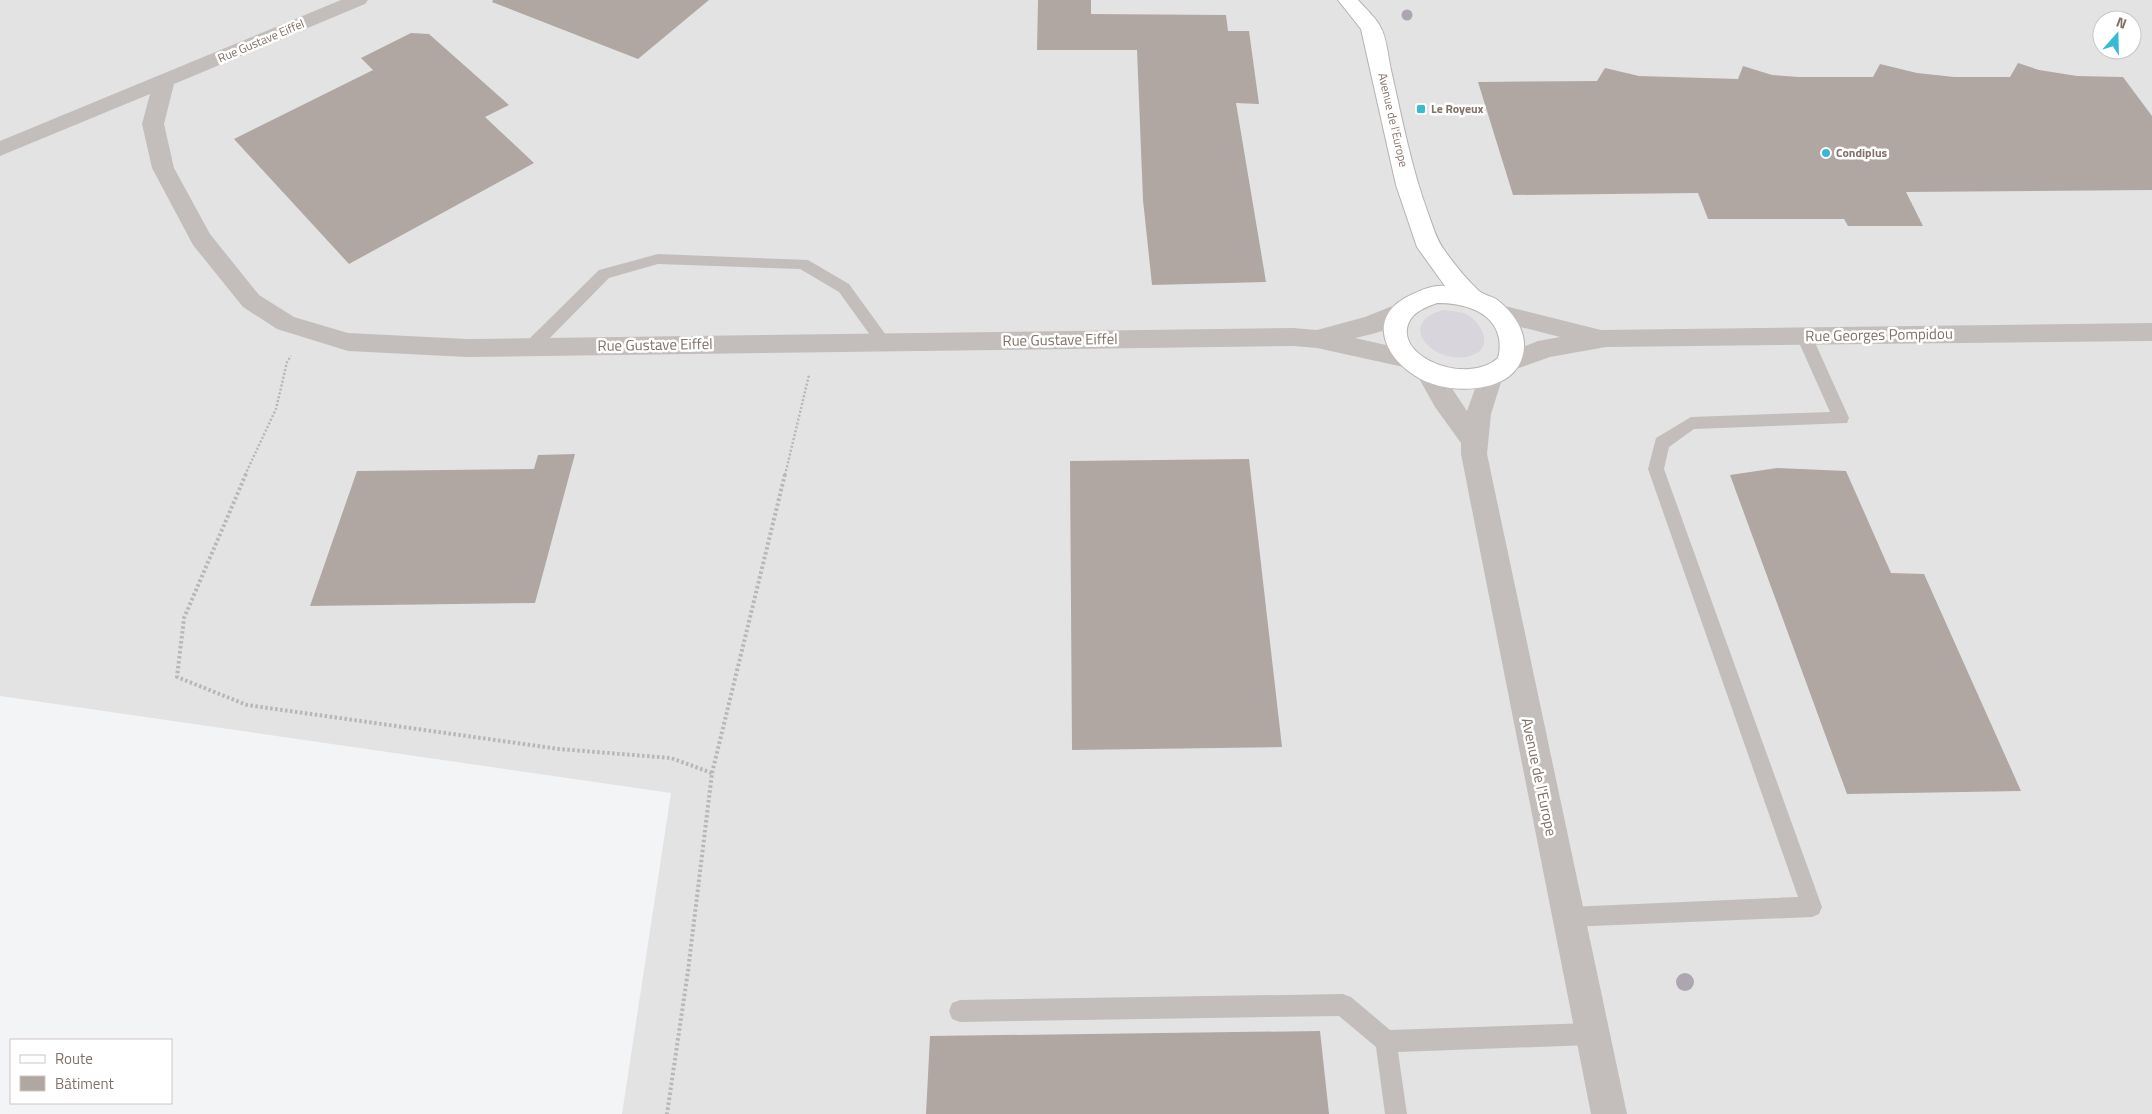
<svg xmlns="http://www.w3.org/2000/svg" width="2152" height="1114" font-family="'Titillium Web',sans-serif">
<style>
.built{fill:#e4e3e4;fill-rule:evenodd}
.green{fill:#d9d5dd}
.building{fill:#b0a7a3}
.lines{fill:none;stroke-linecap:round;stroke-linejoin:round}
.secondary-casing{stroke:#b8b1ae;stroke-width:2}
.path-far1{stroke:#bab6b4;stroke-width:2.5;stroke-dasharray:2 2;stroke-linecap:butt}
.path{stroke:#bab6b4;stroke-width:4;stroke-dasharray:2.5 2.5;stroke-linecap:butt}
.lane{fill:#c3bebb;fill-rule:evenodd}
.street{fill:#c3bebb;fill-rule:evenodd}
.secondary{fill:#fff;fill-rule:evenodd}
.tree{fill:#ada6b1}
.poi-dot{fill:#37bbd3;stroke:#fff;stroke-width:2}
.labels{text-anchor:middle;stroke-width:5;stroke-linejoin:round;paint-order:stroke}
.far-street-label{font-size:12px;fill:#827168;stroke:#fff}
.far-poi-label{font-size:12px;font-weight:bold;fill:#827168;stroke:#fff;text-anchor:start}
.street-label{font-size:15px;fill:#827168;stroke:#fff}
</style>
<rect width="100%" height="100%" fill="#f3f4f6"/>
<!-- built -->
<path class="built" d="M0 0H2152V1114H622L671 793 0 696ZM2102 20H2132V50H2102Z"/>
<!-- green -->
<path class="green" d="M1443 310C1452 311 1461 311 1469 316 1485 326 1493 350 1470 356 1434 366 1394 323 1443 310Z"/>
<!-- building -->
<path class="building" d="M493 0H709L638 59 492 2Z
M1038 0H1091V14L1226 15 1228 31H1249L1259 104 1236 103 1266 282 1152 285 1143 200 1137 50H1037Z
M411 33 429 34 509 105 485 117 534 163 349 264 234 139 373 70 361 58Z
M2018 63 2039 70 2077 76 2123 77 2152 116V190L1906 192 1923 226H1848L1844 219H1708L1698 193 1513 195 1478 82 1597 81 1605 68 1639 76 1738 79 1743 66 1772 75 1799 77H1873L1880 64 1917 73 1954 77H2010Z
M575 454 535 603 310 606 357 471 534 469 538 455Z
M1249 459 1282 747 1072 750 1070 461Z
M1777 468 1846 471 1891 573 1924 574 2021 791 1847 794 1730 475Z
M1320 1031 1329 1114H926L930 1036Z"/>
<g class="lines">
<defs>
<path id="secondary" d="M1338 0H1358C1365 8 1375 17 1380 26 1387 38 1388 57 1391 70 1402 118 1411 167 1428 213 1433 226 1436 240 1445 251 1455 265 1466 279 1479 291 1484 295 1491 296 1496 299 1510 309 1525 328 1524 346 1523 391 1462 395 1430 383 1389 368 1359 317 1413 294 1424 289 1433 285 1445 286L1417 247 1396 185 1361 29ZM1437 303C1462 303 1493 310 1499 338 1500 345 1500 351 1498 358 1467 386 1393 357 1409 322 1414 311 1427 307 1437 303Z"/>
</defs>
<!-- secondary casing -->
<use href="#secondary" class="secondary-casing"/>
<!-- path-far1 -->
<path class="path-far1" d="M245 475 276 409 287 362 291 356
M785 475 809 375"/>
<!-- path -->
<path class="path" d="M246 474 184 618 177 677 247 705 559 749 671 758 712 773 688 971 667 1114
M712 773 785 474"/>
<!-- lane -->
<path class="lane" d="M658 254 808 260 849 284 891 342 888 346H878L839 292 800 269 658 264 609 278 537 351H525L523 347 525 343 599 270Z
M1804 330 1809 332 1812 336 1849 418 1847 423 1694 429 1669 447 1664 469 1822 907 1819 914 1812 917 1568 927 1561 924 1558 917 1561 910 1568 907 1798 897 1648 469 1656 438 1691 417 1830 412 1796 336 1799 332Z
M1343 994 1351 997 1390 1030 1591 1023 1599 1026 1602 1034 1599 1042 1591 1045 1398 1052 1407 1114H1385L1376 1047 1339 1016 960 1022 952 1019 949 1011 952 1003 960 1000Z"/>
<!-- street -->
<path class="street" d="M341 0H368L365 4 174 84 164 124 174 168 210 234 259 295 294 317 348 333 467 339 1293 328 1317 330 1365 317 1400 303 1408 306 1412 312C1403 328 1372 334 1355 338L1417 352 1420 359 1417 366 1408 368 1317 348 1293 346 467 357 348 351 277 329 243 307 193 245 152 168 142 124 150 94 0 156V141Z
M1497 304 1601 330 2152 323V341L1606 347 1550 357 1508 372 1500 370 1503 376 1491 414 1487 454 1627 1114H1591L1461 454V443L1435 407 1416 373 1419 366 1428 363 1437 366 1467 411 1482 369 1491 366 1499 369 1496 363 1499 356 1538 341 1560 337 1489 319 1485 313 1489 307Z"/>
<!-- secondary -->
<use href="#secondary" class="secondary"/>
</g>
<!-- trees -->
<g class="tree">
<circle cx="1407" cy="15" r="5.5"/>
<circle cx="1685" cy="982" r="9"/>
</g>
<!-- markers -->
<g class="poi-dot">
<rect x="1416" y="104" width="10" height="10" rx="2.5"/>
<circle cx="1826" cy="153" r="5"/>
</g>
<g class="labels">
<!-- far-street labels -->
<g class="far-street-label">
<text transform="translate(261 41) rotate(-23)" y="4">Rue Gustave Eiffel</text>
<text transform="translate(1393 120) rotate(77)" y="4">Avenue de l'Europe</text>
</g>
<!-- far-poi labels -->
<g class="far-poi-label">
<text x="1431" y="113">Le Royeux</text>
<text x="1836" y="157">Condiplus</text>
</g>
<!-- street labels -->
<g class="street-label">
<text transform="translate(1879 335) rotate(-1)" y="5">Rue Georges Pompidou</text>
<text transform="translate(1060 340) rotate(-1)" y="5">Rue Gustave Eiffel</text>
<text transform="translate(655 345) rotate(-1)" y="5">Rue Gustave Eiffel</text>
<text transform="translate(1539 777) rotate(78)" y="5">Avenue de l'Europe</text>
</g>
</g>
<!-- legend -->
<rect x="10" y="1039" width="162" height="65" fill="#ffffff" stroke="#cdc6c3"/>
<rect x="20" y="1055" width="25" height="8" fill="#ffffff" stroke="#cdc6c3"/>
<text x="55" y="1064" font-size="15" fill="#827168">Route</text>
<rect x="20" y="1076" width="25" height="15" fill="#b0a7a3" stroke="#cdc6c3"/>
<text x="55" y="1089" font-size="15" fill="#827168">Bâtiment</text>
<!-- north arrow -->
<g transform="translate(2117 35) rotate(20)"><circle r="24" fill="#ffffff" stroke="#cdc6c3"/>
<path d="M0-4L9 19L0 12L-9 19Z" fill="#37bbd3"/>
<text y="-8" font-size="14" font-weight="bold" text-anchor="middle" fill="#827168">N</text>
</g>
</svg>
